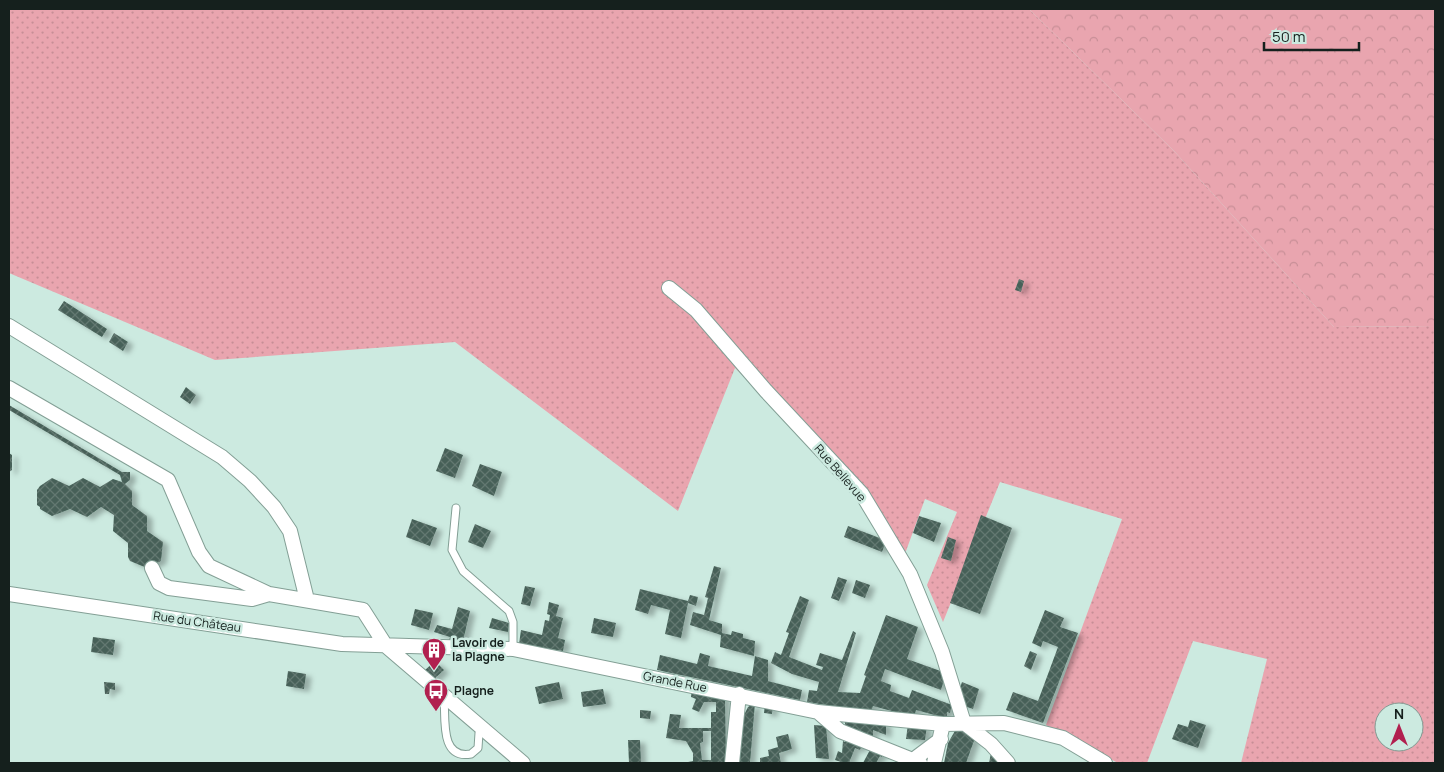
<svg xmlns="http://www.w3.org/2000/svg" width="1444" height="772" font-family="Manrope,sans-serif">
<style>
.grass{fill:url(#grass-dots);fill-rule:evenodd}
.forest{fill:url(#forest-crowns)}
.building{fill:url(#building-cross-hatch);fill-rule:evenodd;filter:url(#shadow)}
.lines{fill:none;stroke-linecap:round;stroke-linejoin:round}
.service-casing{stroke:#839f95;stroke-width:9}
.minor-casing{stroke:#839f95;stroke-width:16}
.service{stroke:#fff;stroke-width:7}
.minor{stroke:#fff;stroke-width:14}
.labels{text-anchor:middle;stroke-width:5;stroke-linejoin:round;paint-order:stroke}
.street-label{font-size:12px;fill:#15201d;stroke:#cceae0}
.poi-label{font-size:12px;font-weight:bold;fill:#15201d;stroke:#cceae0;text-anchor:start}
</style>
<defs>
<pattern id="grass-dots" width="8" height="8" patternUnits="userSpaceOnUse" patternTransform="scale(1.25)"><rect width="8" height="8" fill="#e9a5af"/><path d="M2 2h.1M6 6h.1" fill="none" stroke="#c78e96" stroke-width="1.8" stroke-linecap="round"/></pattern>
<pattern id="forest-crowns" width="20" height="18" patternUnits="userSpaceOnUse" patternTransform="scale(1.25)"><rect width="20" height="18" fill="#e9a5af"/><path d="M2 6a3 3 0 1 1 6 0M12 15a3 3 0 1 1 6 0" fill="none" stroke="#c78e96"/></pattern>
<pattern id="building-cross-hatch" width="8" height="8" patternUnits="userSpaceOnUse" patternTransform="scale(1.25)"><rect width="8" height="8" fill="#466158"/><path d="M0 0l8 8M0 8l8-8" fill="none" stroke="#637871"/></pattern>
<filter id="shadow"><feDropShadow dx="5.5" dy="3" stdDeviation="2.5" flood-color="#0004"/></filter>
</defs>
<rect width="100%" height="100%" fill="#cceae0"/>
<!-- grass -->
<path class="grass" d="M9 9H1029L1174 151 1334 327 1435 326V763H1241L1267 659 1193 641 1147 763H1118L1046 725 1122 519 1000 482 943 622 927 585 957 512 925 499 906 551 895 555 863 504 779 411 735 368 678 511 455 342 215 360 9 273ZM1384 712H1414V742H1384Z"/>
<!-- forest -->
<path class="forest" d="M1029 9H1435V326L1334 327 1174 151Z"/>
<!-- building -->
<path class="building" d="M1019 279 1024 281 1021 292 1015 290Z
M64 301 107 329 102 337 58 310Z
M114 333 128 342 123 351 109 342Z
M186 387 196 395 190 404 180 397Z
M9 405 122 472H130V480L125 484 132 491V505L147 516V531L163 542 161 561 147 568 130 561 128 557V543L113 531 114 515 101 507 87 517 70 509 52 516 40 509V507L37 505V490L40 486 52 478 69 486 83 478 100 487 113 479 122 482 120 475 9 410Z
M445 448 463 455 455 478 436 471Z
M9 453 12 455V470L9 472Z
M480 464 502 472 494 496 472 486Z
M981 515 1012 528 980 614 950 603Z
M919 516 941 523 934 542 913 533Z
M412 519 437 528 430 546 406 537Z
M475 524 491 531 483 548 468 542Z
M848 526 885 540 886 541 882 552 844 537Z
M948 537 956 540 951 561 941 558Z
M714 566 721 568 709 620 722 624V633L731 635 732 631 743 634V638L755 641 754 656 720 647 721 635 690 625 693 612 704 615 708 598 705 597Z
M838 577 847 580 839 601 831 598Z
M856 580 870 585 865 598 852 593Z
M525 586 535 588 530 606 521 604Z
M640 589 688 601 690 595 698 597 696 606 688 603 681 638 665 634 670 610 651 605 648 614 635 610Z
M800 596 809 600 789 657 822 670 823 667 816 665 820 653 842 660 853 631 856 633 838 692 860 693 866 676 864 675 886 615 918 627 907 659 946 673 941 690 885 669 881 681 891 685 890 691 909 698 912 690 952 705 950 713 947 712V716L942 717 916 710 914 717 873 706 871 712 807 702 809 690 817 691 819 682 792 674 771 663 775 652 781 655 789 633 786 632Z
M549 602 559 605 556 616 563 618 558 638 565 640 563 651 519 644 521 630 542 635 545 620 549 621 550 615 547 614Z
M458 607 470 611 463 641H449L450 637 434 632 437 625 452 629Z
M415 609 433 613 429 630 411 625Z
M1045 610 1064 618 1060 627 1078 633 1043 723 1006 710 1013 692 1038 701 1058 647 1043 641 1041 647 1032 643Z
M492 618 509 623 508 632 489 628Z
M594 618 616 623 613 637 591 633Z
M93 637 115 640 113 655 91 652Z
M1030 651 1037 654 1031 670 1024 666Z
M700 653 710 656 708 666 752 676 755 656 768 660V681L802 690 800 700 657 670 660 655 697 664Z
M435 661 444 670 433 680 424 671Z
M288 671 306 674 304 689 286 686Z
M104 682 115 683V690L110 689 109 694H105Z
M559 682 563 699 539 704 535 687Z
M962 682 979 689 973 709 961 705 963 696 958 694Z
M603 689 606 704 583 707 581 692Z
M692 689 725 696 726 763H683L693 761V753L686 741 666 738 670 714 681 715 679 728H711V712H716V702H704L699 712 692 709 696 699 691 697ZM703 731H711V760H702L700 743 703 742Z
M755 703 750 763H739L744 715 748 707Z
M765 704 773 706 772 714 764 713Z
M640 710 651 711 650 719 640 718Z
M845 718 886 723V735L873 730V738L845 728Z
M1190 720 1206 725 1198 748 1172 739 1178 724 1188 727Z
M908 724 927 726 925 740 906 739Z
M814 725 826 726 829 759 816 758Z
M962 728 975 738 966 763H944L948 743 956 729Z
M788 734 792 749 779 753 781 763H760V758L769 756 768 750 778 747 776 737Z
M847 737 863 743 860 750 855 748 849 763H844L835 760 838 751 842 753 843 741 845 742Z
M628 740H640L641 763H629Z
M872 746 884 751 882 757 880 756 876 763H863Z
M991 753 1002 763H989Z"/>
<g class="lines">
<defs>
<path id="service" d="M456 508 452 550 463 571 509 611 513 622V649
M444 697C446 717 439 760 471 754L478 748 479 733 482 727"/>
<path id="minor" d="M669 288 696 310 766 391 862 494 910 574 942 652 964 723
M9 326 222 457 250 481 274 507 290 531 307 600
M9 388 168 480 199 552 209 566 269 594 363 610 386 646 523 763
M152 568 159 583 169 588 252 599 269 594
M9 594 342 644 513 649 818 712 943 724 1004 723 1063 738 1105 763
M818 712 840 731 920 763
M964 723 991 744 1008 763
M913 760 941 739
M732 763 739 694
M934 763 943 724"/>
</defs>
<!-- service casing -->
<use href="#service" class="service-casing"/>
<!-- minor casing -->
<use href="#minor" class="minor-casing"/>
<!-- service -->
<use href="#service" class="service"/>
<!-- minor -->
<use href="#minor" class="minor"/>
</g>
<!-- icons -->
<defs>
<symbol id="building-pin" viewBox="-11 -11 22 30"><path d="M0 17L-7.5 6A9.5 9.5 0 1 1 7.5 6Z" fill="#b1204f" stroke="#cceae0"/><path d="M-4-6H4V6H1V3H-1V6H-4ZM-2.5-4.3h1.7v1.8h-1.7ZM.8-4.3h1.7v1.8H.8ZM-2.5-1h1.7V.8h-1.7ZM.8-1h1.7V.8H.8Z" fill="#fff"/></symbol>
<symbol id="bus-pin" viewBox="-11 -11 22 30"><path d="M0 17L-7.5 6A9.5 9.5 0 1 1 7.5 6Z" fill="#b1204f" stroke="#cceae0"/><path d="M-5-6H5V4H4V6H2V4H-2V6H-4V4H-5ZM-3.5-4V0h7V-4ZM-3.5 1.2v1.5H-2V1.2ZM2 1.2v1.5H3.5V1.2Z" fill="#fff"/></symbol>
</defs>
<g fill-rule="evenodd">
<use href="#building-pin" x="420" y="636" width="28" height="38"/>
<use href="#bus-pin" x="422" y="677" width="28" height="38"/>
</g>
<g class="labels">
<!-- street labels -->
<g class="street-label">
<text transform="translate(840 473) rotate(49)" y="4">Rue Bellevue</text>
<text transform="translate(197 622) rotate(8)" y="4">Rue du Château</text>
<text transform="translate(675 682) rotate(11)" y="4">Grande Rue</text>
</g>
<!-- poi labels -->
<g class="poi-label">
<text x="452" y="647">Lavoir de<tspan x="452" dy="14">la Plagne</tspan></text>
<text x="454" y="695">Plagne</text>
</g>
</g>
<!-- border -->
<rect width="1444" height="772" fill="none" stroke="#15201d" stroke-width="20"/>
<!-- north arrow -->
<g transform="translate(1399 727)"><circle r="24" fill="#cceae0" stroke="#839992"/>
<path d="M0-4L9 19L0 12L-9 19Z" fill="#b1204f"/>
<text y="-8" font-size="14" font-weight="bold" text-anchor="middle" fill="#15201d">N</text>
</g>
<!-- scale -->
<path d="M1264 42v8h95v-8" fill="none" stroke="#15201d" stroke-width="2.5"/>
<text x="1272" y="42" font-size="15" fill="#15201d" stroke="#cceae0" stroke-width="4" paint-order="stroke">50 m</text>
</svg>
